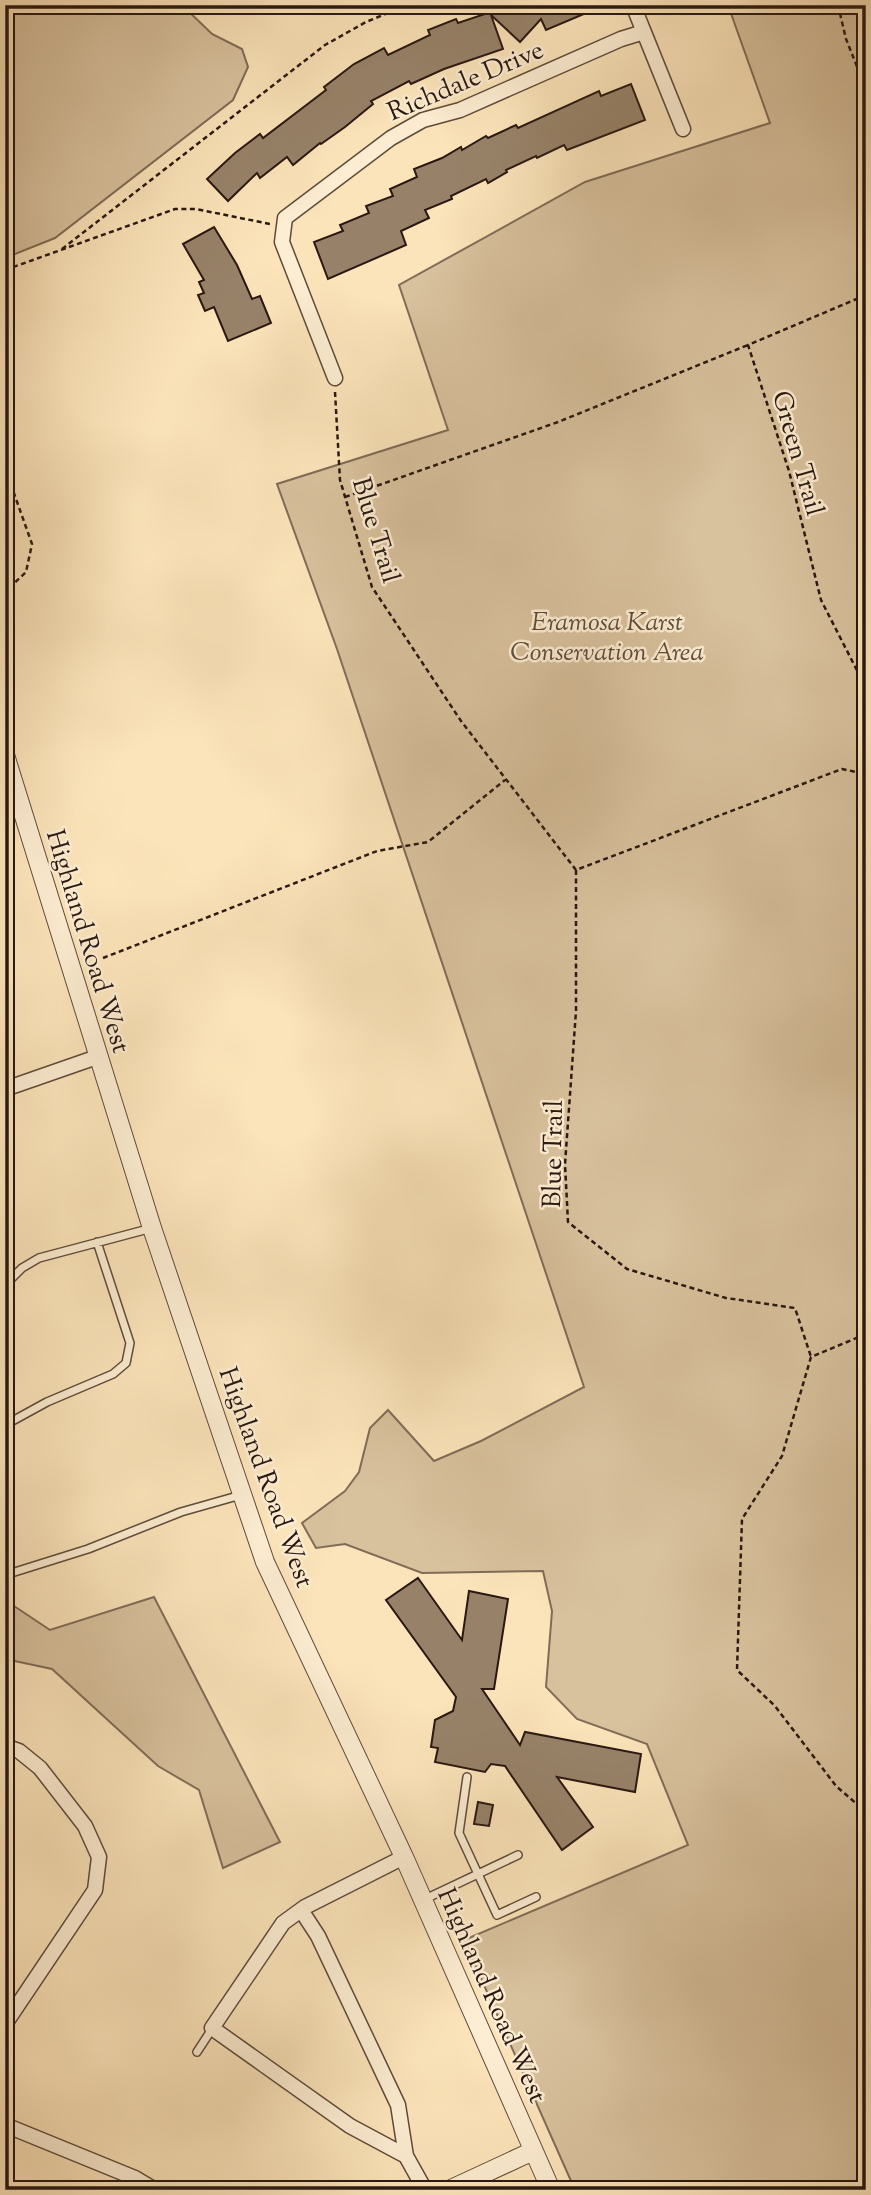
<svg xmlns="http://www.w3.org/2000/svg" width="871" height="2195" font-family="'Sorts Mill Goudy',serif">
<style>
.green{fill:#d8c19d;stroke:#806c57;stroke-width:2}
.building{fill:#978269;stroke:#291811;stroke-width:2}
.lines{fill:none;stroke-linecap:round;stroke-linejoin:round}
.service-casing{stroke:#5e4b3b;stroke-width:10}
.minor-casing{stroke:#5e4b3b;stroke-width:17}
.tertiary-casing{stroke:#5e4b3b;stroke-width:20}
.path{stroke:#291811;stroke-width:2.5;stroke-dasharray:5 3.5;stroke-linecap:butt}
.service{stroke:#fdedd2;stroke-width:7}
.minor{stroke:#fdedd2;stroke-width:14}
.tertiary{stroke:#fdedd2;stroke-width:18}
.labels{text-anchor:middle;stroke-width:5;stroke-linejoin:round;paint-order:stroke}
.street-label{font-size:26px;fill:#291811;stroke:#fdedd2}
.park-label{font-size:26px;font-style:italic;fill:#5e4b3b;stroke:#fdedd2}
</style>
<rect width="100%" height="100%" fill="#fce4ba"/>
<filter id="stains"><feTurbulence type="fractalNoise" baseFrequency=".00286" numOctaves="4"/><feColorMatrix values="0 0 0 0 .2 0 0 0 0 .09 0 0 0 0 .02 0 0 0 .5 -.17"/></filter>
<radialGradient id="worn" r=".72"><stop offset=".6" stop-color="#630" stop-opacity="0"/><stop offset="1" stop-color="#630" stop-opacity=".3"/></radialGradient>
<!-- green -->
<path class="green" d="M5 5H182L212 34 242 49 248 67 233 100 55 238 5 258Z
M728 5H866V2190H575L464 1940 688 1845 647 1744 577 1719 546 1687 552 1611 543 1571 422 1573 345 1544 316 1548 302 1523 345 1491 359 1472 370 1428 388 1410 434 1461 481 1441 584 1387 337 649 277 484 448 430 399 285 585 182 770 123Z
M154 1597 280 1842 223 1868 199 1790 158 1766 52 1669 5 1659V1600L50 1630Z"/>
<!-- building -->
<path class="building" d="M505 5H605L546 30 541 19 520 42 491 15 503 49 444 69 411 84 409 81 371 101 373 104 345 127 321 144 320 143 293 165 287 157 260 178 257 173 228 201 207 179 235 153 260 134 263 138 326 90 324 87 354 64 384 48 388 55 430 35 428 30 456 19 458 23 503 8Z
M631 84 645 120 567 150 564 145 537 158 536 156 506 170 507 172 488 183 486 179 451 196 452 199 425 210 429 218 401 231 406 245 328 279 314 242 343 231 340 225 369 213 366 206 393 196 390 189 417 177 414 169 442 158 461 147 462 150 486 136 488 138 516 125 518 128 599 91 601 96Z
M214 227 237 265 252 299 260 296 271 323 228 341 214 307 205 311 198 295 204 293 199 282 204 280 183 244Z
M418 1578 462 1640 469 1591 508 1599 494 1689H482L520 1745 525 1732 641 1754 635 1792 557 1777 593 1827 562 1850 505 1766 491 1764 485 1772 435 1762 438 1748 431 1747 435 1720 453 1711 456 1697 386 1600Z
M478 1802 493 1805 489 1826 474 1824Z"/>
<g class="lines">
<defs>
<path id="service" d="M5 1285 22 1268 39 1258 152 1228
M5 1425 47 1402 113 1374 126 1363 130 1343 97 1242
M5 1575 88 1549 181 1512 241 1495
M467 1777 459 1833 497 1915 536 1897
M423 1900 518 1855
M197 2052 212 2029"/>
<path id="minor" d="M633 5 683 129
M335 378 282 242 285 218 391 138 423 120 460 110 621 39 644 32
M5 1089 97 1057
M5 1746 19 1751 40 1768 85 1826 99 1857 95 1890 5 2024
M404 1857 305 1907 283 1923 212 2028 350 2126 406 2156
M301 1910 318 1936 398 2105 406 2156 425 2190
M5 2125 135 2178 155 2190"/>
<path id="tertiary" d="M5 755 152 1228 265 1562 404 1857 551 2190
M449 2190 533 2151"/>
</defs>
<!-- service casing -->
<use href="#service" class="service-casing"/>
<!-- minor casing -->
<use href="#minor" class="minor-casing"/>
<!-- tertiary casing -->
<use href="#tertiary" class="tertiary-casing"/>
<!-- path -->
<path class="path" d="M838 5 846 39 866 89
M62 249 325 45 366 22 407 5
M5 270 175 209H196L270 224
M866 295 748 345 789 471 821 600 866 688
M335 392 340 480 372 587 461 721 576 870 842 769 866 774
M5 468 32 544 26 572 5 592
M345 497 558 422 748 345
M576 870V1011L565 1164 568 1222 627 1269 726 1298 795 1308 811 1357
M103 958 377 851 428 842 505 780
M866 1334 811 1357 782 1456 742 1519 737 1670 775 1706 836 1786 866 1812"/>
<!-- service -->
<use href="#service" class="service"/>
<!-- minor -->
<use href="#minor" class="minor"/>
<!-- tertiary -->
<use href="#tertiary" class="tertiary"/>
</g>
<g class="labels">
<!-- street labels -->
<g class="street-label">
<text transform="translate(465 80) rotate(-23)" y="9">Richdale Drive</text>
<text transform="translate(799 453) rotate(74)" y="9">Green Trail</text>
<text transform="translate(377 530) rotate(73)" y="9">Blue Trail</text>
<text transform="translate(89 941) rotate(73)" y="9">Highland Road West</text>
<text transform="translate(552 1154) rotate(-89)" y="9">Blue Trail</text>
<text transform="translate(267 1477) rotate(70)" y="9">Highland Road West</text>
<text transform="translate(493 1995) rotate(66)" y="9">Highland Road West</text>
</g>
<!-- park labels -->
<g class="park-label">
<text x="607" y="630">Eramosa Karst<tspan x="607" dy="30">Conservation Area</tspan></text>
</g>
</g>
<!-- margin -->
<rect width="871" height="2195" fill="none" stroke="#fce4ba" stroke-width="28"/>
<rect x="7" y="7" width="857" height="2181" fill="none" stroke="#291811" stroke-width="3.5"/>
<rect x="14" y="14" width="843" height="2167" fill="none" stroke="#291811" stroke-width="2"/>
<rect width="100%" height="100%" filter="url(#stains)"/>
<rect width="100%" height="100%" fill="url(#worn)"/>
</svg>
